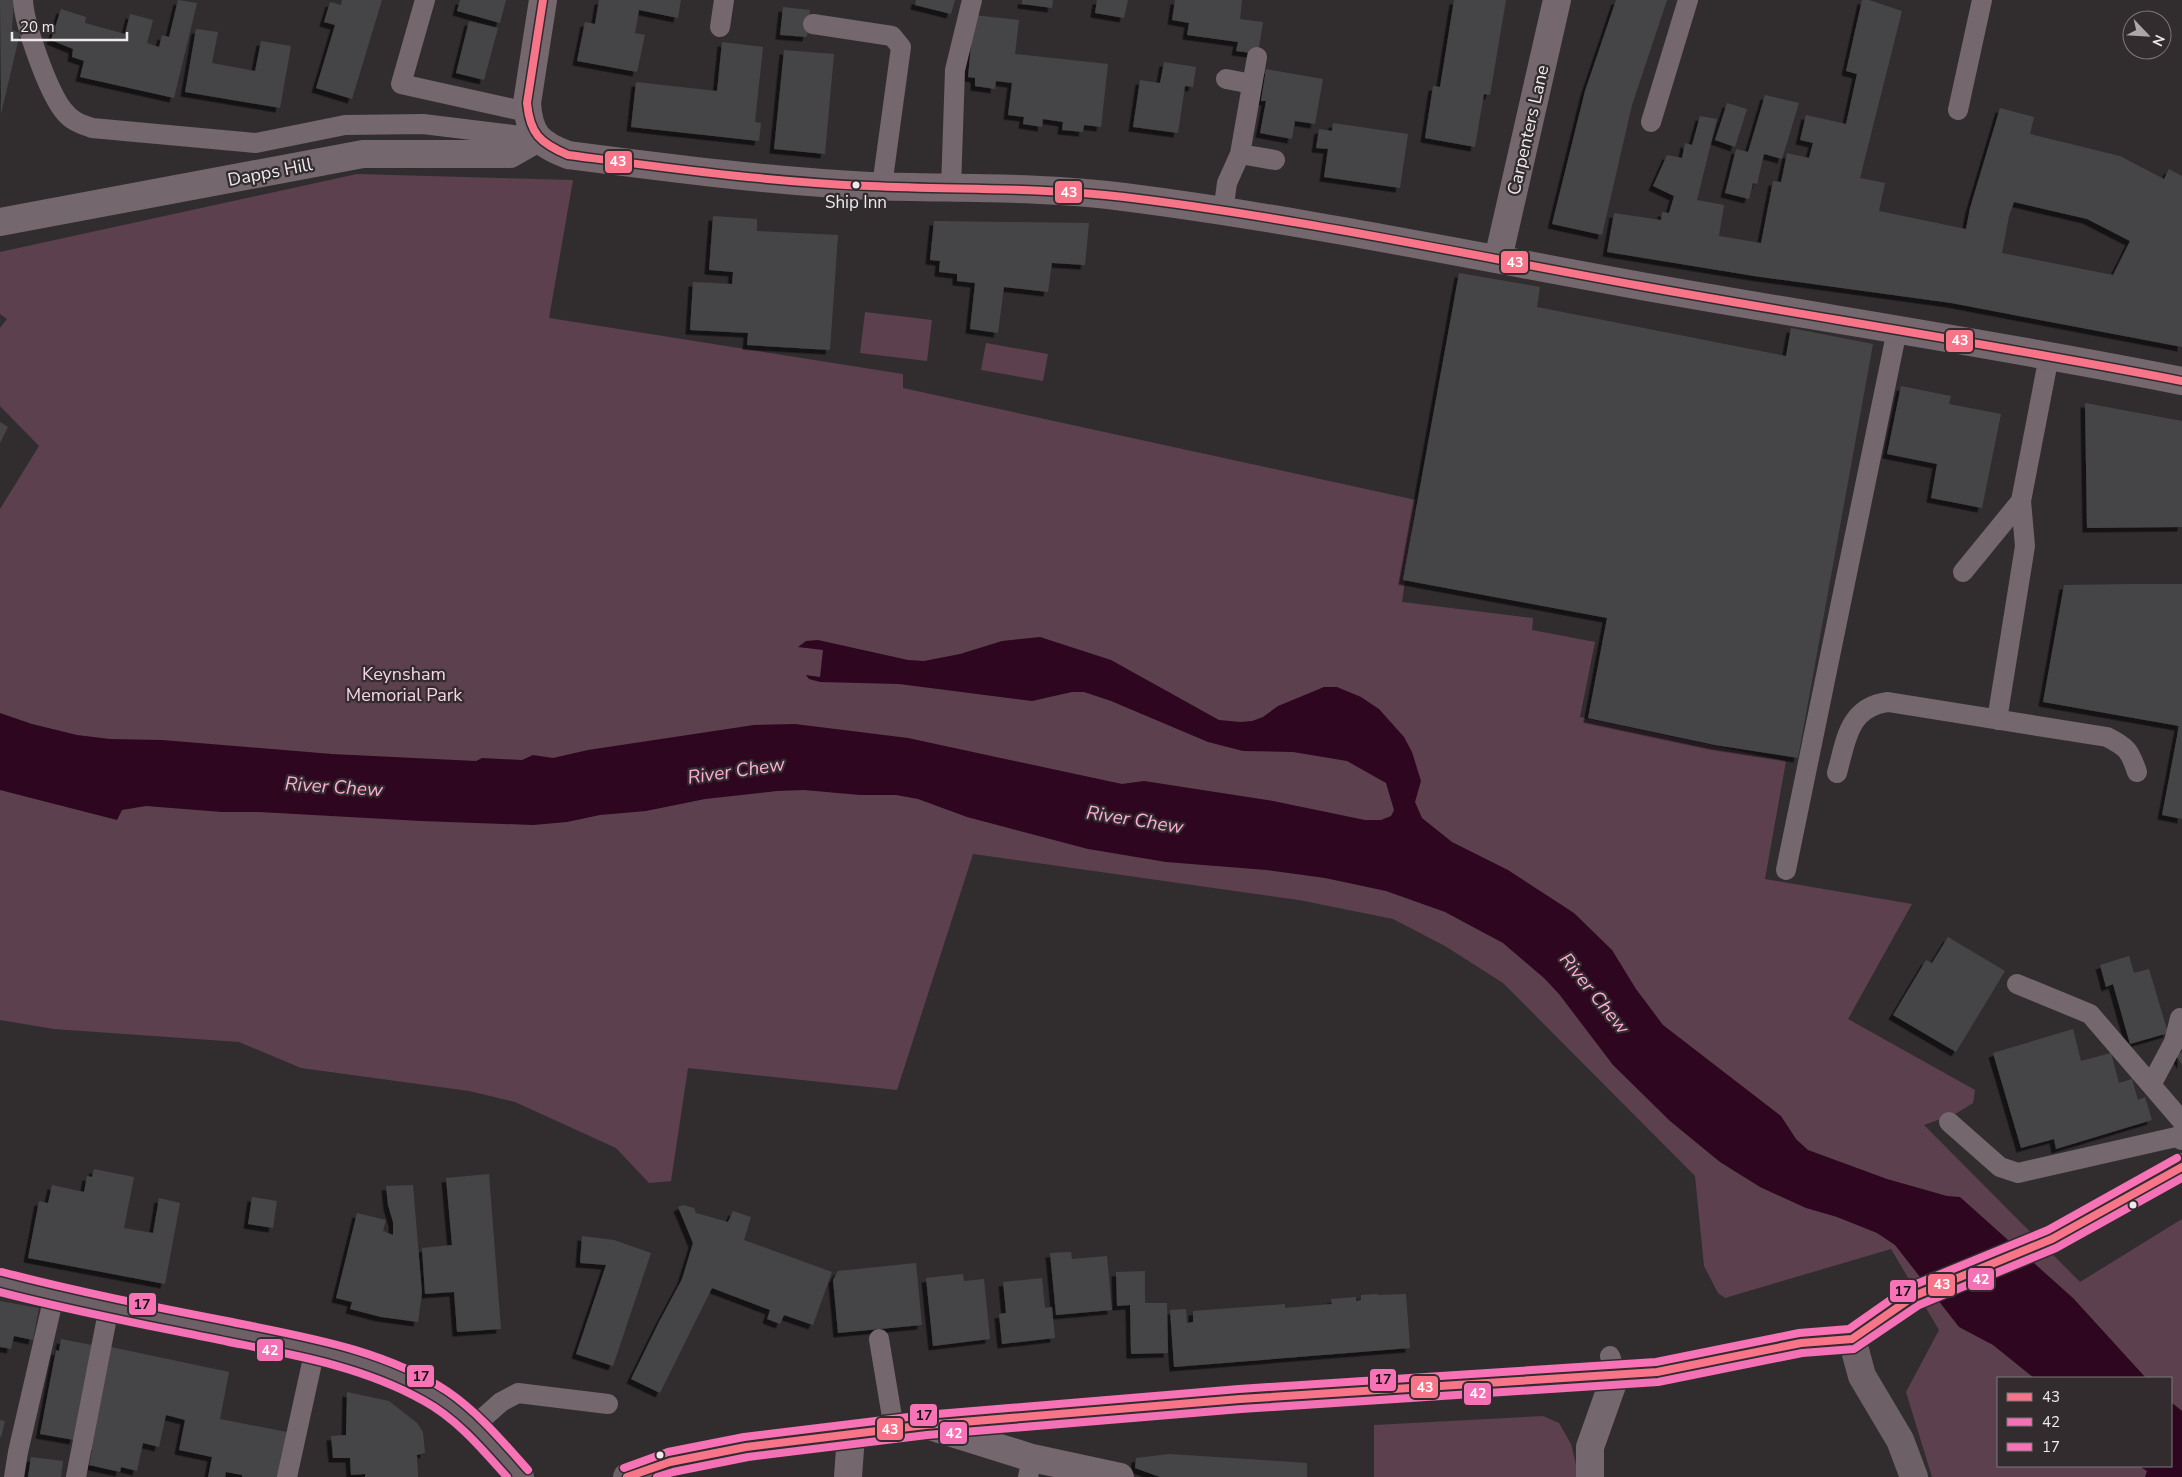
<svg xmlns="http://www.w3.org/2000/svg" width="2182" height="1477" font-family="'Nunito Sans',sans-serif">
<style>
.green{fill:#5c404d;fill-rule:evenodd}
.water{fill:#2e061f}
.building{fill:#454547;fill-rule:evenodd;filter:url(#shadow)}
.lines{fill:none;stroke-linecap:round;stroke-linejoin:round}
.lane{stroke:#74676d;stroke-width:20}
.street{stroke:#74676d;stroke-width:28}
.secondary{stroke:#6d6066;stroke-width:28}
.bus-1-casing{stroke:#322c2f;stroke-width:11}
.bus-2-casing{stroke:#322c2f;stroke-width:11}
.bus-3-casing{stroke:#322c2f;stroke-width:11}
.bus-1{stroke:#f77489;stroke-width:8}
.bus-2{stroke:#f471b5;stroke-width:8}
.bus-3{stroke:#f773b6;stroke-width:8}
.bus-dot{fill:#eeeaec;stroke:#322c2f;stroke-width:2}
.labels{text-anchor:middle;stroke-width:4.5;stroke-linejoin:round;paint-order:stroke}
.bus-label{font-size:17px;fill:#eeeaec;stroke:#322c2f}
.street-label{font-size:18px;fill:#eeeaec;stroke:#322c2f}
.park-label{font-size:18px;fill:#f8d5e5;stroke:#322c2f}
.water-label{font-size:19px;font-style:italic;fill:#ffacd5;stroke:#322c2f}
.line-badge{stroke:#322c2f;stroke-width:2}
.badge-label{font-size:14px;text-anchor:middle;font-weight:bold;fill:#fff}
.pale-badge-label{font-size:14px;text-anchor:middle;font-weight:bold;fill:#111}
</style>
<defs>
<filter id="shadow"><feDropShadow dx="-4.5" dy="4.5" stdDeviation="0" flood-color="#0009"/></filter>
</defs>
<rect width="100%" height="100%" fill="#312d2f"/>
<!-- green -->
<path class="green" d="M357 174 573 180 549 318 903 374V388L1416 500 1402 602 1533 618 1532 630 1595 642 1580 717 1786 761 1765 879 1912 904 1848 1019 1975 1090 1973 1103 1957 1113 1924 1125 2080 1282 2182 1219V1477H1932L1906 1392 1939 1330 1891 1249 1725 1298 1718 1293 1704 1266 1695 1176 1503 983 1445 946 1393 919 1299 900 973 854 897 1090 688 1068 671 1181 649 1183 616 1148 515 1102 469 1091 301 1068 239 1042 54 1029 0 1020V509L39 446 0 406V328L7 319 0 314V252ZM1998 1378H2171V1466H1998Z
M865 312 932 320 927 361 860 353Z
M986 343 1048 354 1043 381 981 370Z
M1543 1416 1559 1423 1571 1444 1579 1477H1374V1425Z"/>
<!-- water -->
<path class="water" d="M1040 637 1111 660 1219 720 1240 722 1252 721 1263 717 1278 706 1324 687H1337L1361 697 1379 709 1404 737 1412 752 1421 781 1415 802 1422 818 1452 842 1508 870 1574 913 1612 950 1636 989 1663 1025 1781 1116 1796 1139 1808 1150 1887 1179 1947 1196 1960 1197 2073 1298 2146 1378H2034L1993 1345 1959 1327 1895 1245 1877 1233 1837 1217 1806 1208 1760 1187 1720 1162 1670 1121 1613 1065 1559 994 1544 978 1503 943 1445 912 1386 891 1325 878 1266 870 1166 862 1088 849 967 817 918 799 896 795H860L804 790 777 791 705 799 646 811 600 815 567 822 533 825 421 821 259 812H222L146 806 122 810 117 820 0 790V713L32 724 77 735 110 739 162 740 332 754 476 761 482 758 522 760 533 755 553 758 588 750 754 725 795 724 908 738 1122 784 1144 781 1273 801 1365 820H1381L1391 816 1394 810 1386 783 1347 761 1293 752 1243 751 1208 742 1111 701 1084 692H1072L1032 701 899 684 820 682 809 679 806 675 820 677 823 650 798 647 806 641 818 640 908 660 924 661 960 654 1002 641Z
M2171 1402 2182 1411V1477H2145L2147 1471 2139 1466H2171Z"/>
<!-- building -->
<path class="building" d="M0 0H14L12 30 20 33 1 114Z
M178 0 197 3 174 98 80 77 84 61 72 57 73 49 51 40 61 9 86 17 85 23 125 34 130 14 153 20 147 43 159 47 162 35 169 37Z
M342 0H382L352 99 316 88 335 25 324 22 330 2 341 5Z
M460 0H506L500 23 457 11Z
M599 0H681L678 18 639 10 635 33 645 35 637 72 577 61 585 22 595 24Z
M916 0H955L951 14 915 5Z
M1022 0H1053L1052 8 1022 4Z
M1097 0H1128L1124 18 1095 13Z
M1175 0H1242L1240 19 1263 22 1258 54 1236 51 1238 42 1187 35 1189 23 1172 20Z
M1454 0H1506L1490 95 1484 94 1475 147 1425 138 1433 86 1440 87Z
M1616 0H1667L1632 105 1602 235 1552 224 1585 91Z
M1862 0H1869L1902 11 1860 178 1885 183 1879 211 1966 229 1970 208 2000 108 2034 117 2030 134 2120 156 2164 179 2169 169 2182 176V347L1951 303 1754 276 1607 252 1614 213 1661 220 1662 212 1669 213 1674 196 1653 186 1667 155 1682 158 1685 143 1692 145 1700 116 1717 119 1697 200 1724 205 1719 236 1761 243 1773 181 1781 182 1787 153 1809 158 1813 143 1800 140 1806 115 1846 124 1857 74 1846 71ZM2014 202 2087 219 2130 241 2113 275 2002 253 2009 216Z
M783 7 810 10 807 37 780 35Z
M974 15 1019 20 1015 54 1108 64 1101 127 1084 125 1083 132 1062 130 1063 122 1043 119 1042 127 1023 124 1024 117 1008 115 1012 83 996 81 995 89 975 86V78L968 77Z
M469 21 498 28 484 80 456 73Z
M196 29 218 32 212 63 255 71 261 41 291 46 280 108 185 92Z
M722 42 763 47 755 122 761 123 759 141 631 127 636 82 717 91Z
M784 50 834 54 825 154 774 149Z
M1164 62 1196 67 1193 87 1185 86 1178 133 1133 127 1140 80 1160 83Z
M1266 69 1323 79 1315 124 1295 121 1292 139 1260 133 1266 101H1261Z
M1765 95 1799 103 1782 159 1764 154 1757 184 1753 183 1749 199 1725 193 1736 149 1748 152Z
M1727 103 1747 109 1735 147 1715 140Z
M1333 123 1408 134 1400 188 1324 177 1328 149 1316 148 1319 129 1332 131Z
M713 216 757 219V231L838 235 830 350 747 345 748 333 690 330 693 282 732 284 733 272 709 270Z
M934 221 1089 223 1085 265 1052 263 1048 292 1004 287 998 333 970 329 975 283 957 281V274L939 272 940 261 930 260Z
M1459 273 1540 287 1537 307 1786 356 1791 328 1873 344 1798 758 1715 745 1588 718 1607 618 1403 580Z
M1901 386 1951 396 1949 404 2001 414 1982 508 1931 498 1937 464 1887 454Z
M2085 403 2182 421V527L2087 528Z
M0 422 8 427 0 443Z
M2134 584H2182V819L2162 815 2179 726 2043 702 2064 585Z
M1948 937 2005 971 1956 1052 1893 1015 1926 960 1932 963Z
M2129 956 2134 973 2149 969 2168 1033 2130 1044 2113 984 2106 987 2100 965Z
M2073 1029 2081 1061 2111 1053 2119 1083 2132 1079 2138 1100 2145 1097 2152 1120 2056 1149 2054 1139 2021 1148 1993 1053Z
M2182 1052V1065L2176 1055Z
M94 1169 134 1177 124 1228 153 1233 159 1198 180 1203 165 1284 28 1258 39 1201 48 1203 52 1185 84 1192 87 1176 92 1177Z
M489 1174 501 1329 457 1332 454 1292 425 1294 422 1248 452 1245 446 1178Z
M413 1185 422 1293 418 1322 381 1317 350 1309 352 1302 336 1298 357 1213 386 1220 383 1231 393 1235V1222L388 1205 386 1186Z
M252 1197 277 1201 273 1228 248 1224Z
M683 1205 694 1208 696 1213 728 1222 733 1211 751 1217 744 1240 832 1272 813 1325 784 1315 780 1324 767 1319 770 1310 712 1288 660 1393 631 1379 659 1322 682 1279 693 1243 678 1207Z
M582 1236 614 1240 651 1253 613 1366 576 1354 606 1265 580 1263Z
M1071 1252 1072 1259 1107 1256 1112 1310 1056 1315 1050 1253Z
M916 1263 922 1325 838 1333 833 1280 838 1271Z
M1145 1271V1303H1167L1168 1353 1131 1354 1130 1305 1117 1306 1116 1272Z
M963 1274 964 1281 984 1279 990 1339 933 1346 926 1278Z
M1042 1278 1045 1308 1052 1307 1055 1338 1002 1344 999 1314 1006 1313 1003 1282Z
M1378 1294V1295L1406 1294 1410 1348 1174 1367 1170 1310 1186 1309 1187 1323 1193 1322V1311L1285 1304V1308L1332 1304 1331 1299 1356 1297V1301L1361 1300V1295Z
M0 1301 39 1308 33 1340 14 1336 11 1349 0 1347Z
M61 1339 92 1345 74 1440 40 1434 56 1350 59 1351Z
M111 1347 229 1372 220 1419 287 1432 277 1477H242V1475L226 1472 225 1477H208L212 1457 179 1450 185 1420 166 1415 159 1447 143 1443 137 1471 121 1467 120 1472 89 1465 92 1450 88 1449Z
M347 1392 389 1401 417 1423 423 1432 425 1453 417 1455 418 1477H365V1474L351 1475 350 1458H333L331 1436 346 1435Z
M0 1420 5 1421 1 1437H0Z
M1169 1454 1307 1463V1477H1160L1135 1468 1136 1458Z
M31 1457 63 1461 61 1477H28Z"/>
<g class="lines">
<!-- lane -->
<path class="lane" d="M23 0C24 24 48 91 63 110 71 121 81 124 92 128L256 143 345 125 423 124 538 138
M425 0 401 84 527 112
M813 24 892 36 901 47 882 186
M720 27 724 0
M1226 79 1252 84
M1958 110 1982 0
M1651 122 1688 0
M1240 154 1275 160
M951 188 955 70 972 0
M1223 212 1227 183 1240 154 1257 57
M1963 572 2021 501
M1997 720 2025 546 2021 501 2049 356
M1837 773C1846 741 1848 707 1888 702L2107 737C2127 747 2130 751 2137 772
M1786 870 1897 330
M2017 984 2090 1014 2182 1121
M2151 1085 2174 1042 2180 1018
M1949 1122 2000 1167 2018 1173 2176 1137 2182 1140
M879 1339 894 1429
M1610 1356 1616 1374
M474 1426 501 1402 518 1393 608 1404
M14 1477 18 1452 54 1296
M76 1477 109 1307
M287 1477 315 1349
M1028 1477 1032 1458"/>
<!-- street -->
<path class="street" d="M543 0 527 103C529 135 539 144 568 155 669 168 769 181 870 186 955 189 1040 186 1124 197 1297 219 1469 255 1641 286 1821 318 2003 345 2182 381
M0 222 363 154H510L538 138
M1498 259 1557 0
M926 1425 1032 1458 1120 1477
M848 1477 851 1435
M1590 1477V1447L1616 1374"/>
<!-- secondary -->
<path class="secondary" d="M0 1282C76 1302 153 1316 230 1332 298 1346 368 1357 429 1392 466 1413 493 1446 520 1477
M1852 1339 1862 1376 1900 1440 1914 1477
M627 1477 670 1462 746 1447 926 1425 1240 1399 1657 1372 1801 1343 1852 1339 1914 1296 2052 1239 2182 1167"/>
<defs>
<path id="bus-1" d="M543 0 527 103C530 134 540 143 568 155 668 168 769 182 870 186 955 190 1039 187 1124 197 1297 218 1469 255 1641 286 1821 318 2002 346 2182 381
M627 1477 670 1462 746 1447 926 1425 1240 1399 1657 1372 1801 1343 1852 1339 1914 1296 2052 1239 2182 1167"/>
<path id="bus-2" d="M0 1292C76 1312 152 1326 229 1342 295 1355 364 1367 424 1401 457 1419 482 1449 507 1477
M657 1477 673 1472 748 1457 927 1435 1241 1409 1658 1382 1802 1353 1854 1349 1919 1305 2056 1248 2182 1178"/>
<path id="bus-3" d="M2 1272C78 1292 155 1307 232 1322 305 1337 383 1349 447 1391 478 1412 503 1442 528 1470
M624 1468 668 1452 744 1437 925 1415 1239 1389 1656 1362 1799 1333 1849 1329 1909 1287 2048 1230 2177 1158"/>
</defs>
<!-- bus-1 casing -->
<use href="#bus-1" class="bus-1-casing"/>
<!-- bus-2 casing -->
<use href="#bus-2" class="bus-2-casing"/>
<!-- bus-3 casing -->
<use href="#bus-3" class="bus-3-casing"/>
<!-- bus-1 -->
<use href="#bus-1" class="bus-1"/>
<!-- bus-2 -->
<use href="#bus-2" class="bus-2"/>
<!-- bus-3 -->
<use href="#bus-3" class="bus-3"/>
</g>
<!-- markers -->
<g class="bus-dot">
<circle cx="856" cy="185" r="4.5"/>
<circle cx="2133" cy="1205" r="4.5"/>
<circle cx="660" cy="1455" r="4.5"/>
</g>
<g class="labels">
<!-- bus labels -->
<g class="bus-label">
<text x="856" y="208">Ship Inn</text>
</g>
<!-- street labels -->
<g class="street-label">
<text transform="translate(1528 130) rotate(-77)" y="6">Carpenters Lane</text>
<text transform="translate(270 172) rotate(-11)" y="6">Dapps Hill</text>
</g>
<!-- park labels -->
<g class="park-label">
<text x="404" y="680">Keynsham<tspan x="404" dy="21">Memorial Park</tspan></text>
</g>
<!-- water labels -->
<g class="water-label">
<text transform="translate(736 770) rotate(-8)" y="7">River Chew</text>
<text transform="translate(334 786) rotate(4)" y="7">River Chew</text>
<text transform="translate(1135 819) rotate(9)" y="7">River Chew</text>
<text transform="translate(1595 993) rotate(51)" y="7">River Chew</text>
</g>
</g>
<g class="line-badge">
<rect x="604" y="150" width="29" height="24" rx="5" fill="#f77489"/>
<rect x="1054" y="180" width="29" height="24" rx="5" fill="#f77489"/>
<rect x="1500" y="250" width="29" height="24" rx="5" fill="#f77489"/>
<rect x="1945" y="329" width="29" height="24" rx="5" fill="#f77489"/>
<rect x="1967" y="1267" width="28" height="24" rx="5" fill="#f471b5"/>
<rect x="1927" y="1273" width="29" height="24" rx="5" fill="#f77489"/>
<rect x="1889" y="1279" width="28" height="24" rx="5" fill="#f773b6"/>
<rect x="128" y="1292" width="29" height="24" rx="5" fill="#f773b6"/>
<rect x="256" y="1338" width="28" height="24" rx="5" fill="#f471b5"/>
<rect x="406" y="1364" width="29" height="24" rx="5" fill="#f773b6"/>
<rect x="1369" y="1368" width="28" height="24" rx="5" fill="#f773b6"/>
<rect x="1410" y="1375" width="29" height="24" rx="5" fill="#f77489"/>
<rect x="1463" y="1382" width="29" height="24" rx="5" fill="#f471b5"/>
<rect x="909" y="1403" width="29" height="24" rx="5" fill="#f773b6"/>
<rect x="876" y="1417" width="28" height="24" rx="5" fill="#f77489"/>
<rect x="939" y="1421" width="29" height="24" rx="5" fill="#f471b5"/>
</g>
<g class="badge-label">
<text x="618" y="166">43</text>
<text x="1069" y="197">43</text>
<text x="1515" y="267">43</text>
<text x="1960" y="345">43</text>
<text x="1981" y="1284">42</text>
<text x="1942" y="1289">43</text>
<text x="270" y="1355">42</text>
<text x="1425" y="1392">43</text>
<text x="1478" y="1398">42</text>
<text x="890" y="1434">43</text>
<text x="954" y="1438">42</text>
</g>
<g class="pale-badge-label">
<text x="1903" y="1296">17</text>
<text x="142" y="1309">17</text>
<text x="421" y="1381">17</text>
<text x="1383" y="1384">17</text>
<text x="924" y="1420">17</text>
</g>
<!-- legend -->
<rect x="1997" y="1377" width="175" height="90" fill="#322c2f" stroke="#7d787b"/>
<rect x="2007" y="1393" width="25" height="8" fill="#f77489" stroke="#7d787b"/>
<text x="2042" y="1402" font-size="15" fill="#eeeaec">43</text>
<rect x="2007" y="1418" width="25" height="8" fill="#f471b5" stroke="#7d787b"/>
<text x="2042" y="1427" font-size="15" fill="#eeeaec">42</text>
<rect x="2007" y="1443" width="25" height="8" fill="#f773b6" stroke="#7d787b"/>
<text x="2042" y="1452" font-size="15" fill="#eeeaec">17</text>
<!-- north arrow -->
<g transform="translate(2147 35) rotate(115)"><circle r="24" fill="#322c2f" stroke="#7d787b"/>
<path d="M0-4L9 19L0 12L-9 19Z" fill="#aca8aa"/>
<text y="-8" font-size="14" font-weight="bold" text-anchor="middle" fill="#eeeaec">N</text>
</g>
<!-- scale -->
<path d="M12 32v8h115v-8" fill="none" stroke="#eeeaec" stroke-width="2.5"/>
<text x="20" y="32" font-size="15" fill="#eeeaec" stroke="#322c2f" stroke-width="4" paint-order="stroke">20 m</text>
</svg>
